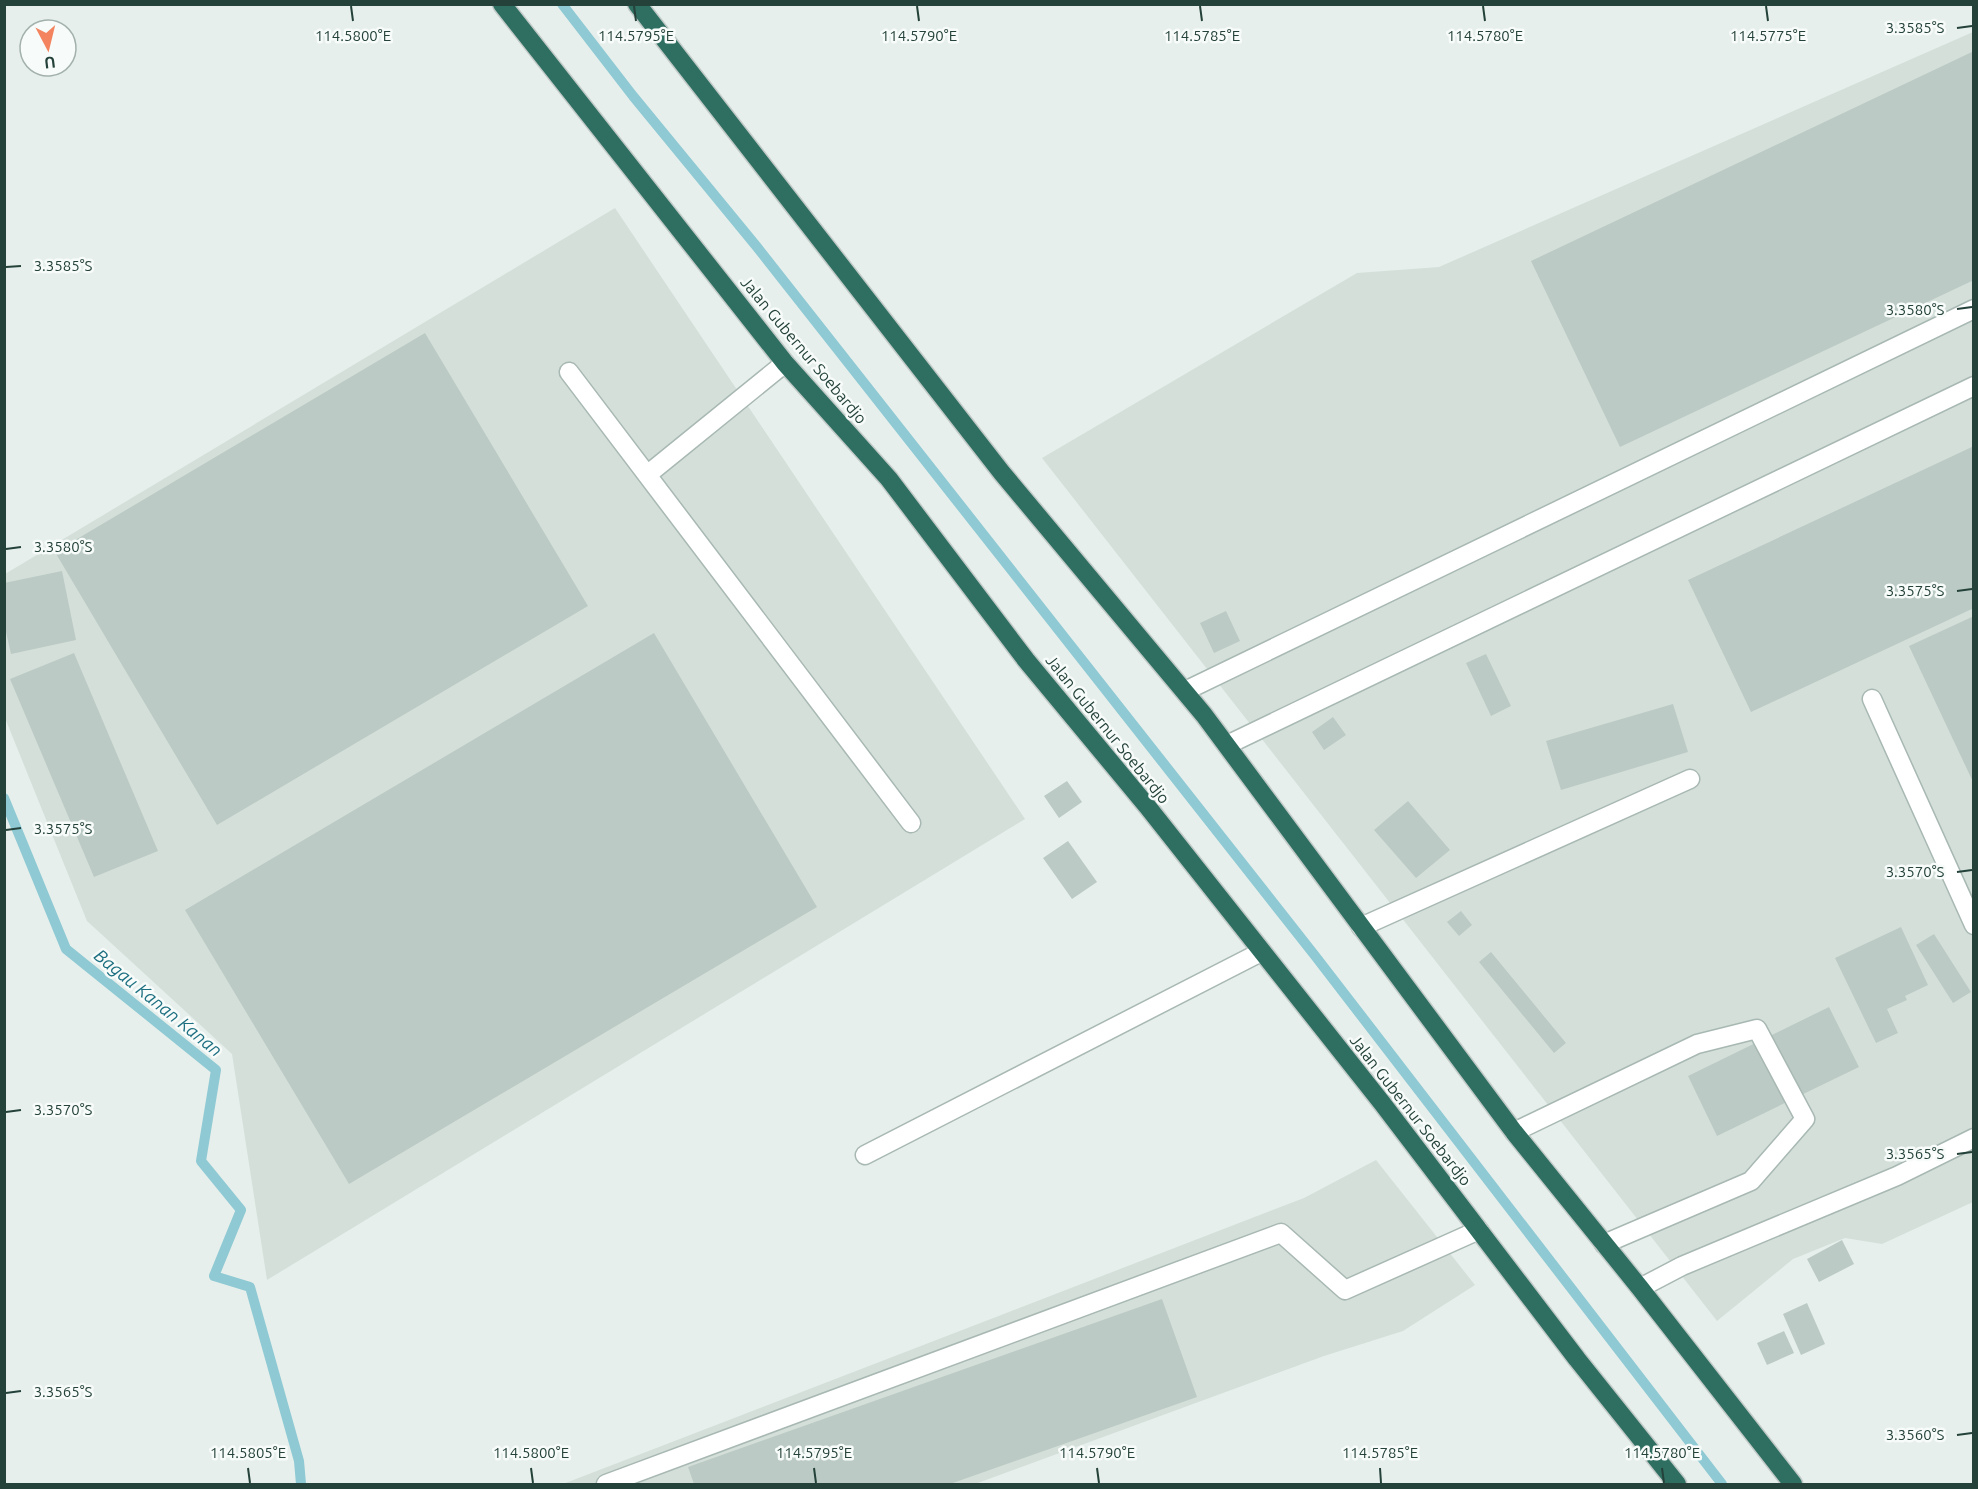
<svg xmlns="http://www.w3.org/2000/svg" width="1978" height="1489" font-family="Ubuntu,sans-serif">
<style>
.built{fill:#d4dfda}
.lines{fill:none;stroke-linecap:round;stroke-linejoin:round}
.stream{stroke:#8ec9d4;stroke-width:10}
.building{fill:#bbcac4}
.minor-casing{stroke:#a8b8b2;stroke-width:21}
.highway-casing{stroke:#c2cac8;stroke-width:21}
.minor{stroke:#fff;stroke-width:18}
.highway{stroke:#2f6f62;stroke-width:18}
.ticks{fill:none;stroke:#24423a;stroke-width:2}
.labels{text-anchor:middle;stroke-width:5;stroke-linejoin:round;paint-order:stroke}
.street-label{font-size:16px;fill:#24423a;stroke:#f7fbf9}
.water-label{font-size:18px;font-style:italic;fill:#1c6f80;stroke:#f7fbf9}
.ticks-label{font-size:15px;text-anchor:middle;fill:#24423a;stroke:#f7fbf9;stroke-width:5;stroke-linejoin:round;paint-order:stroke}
</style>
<rect width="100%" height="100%" fill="#e6efeb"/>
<!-- built -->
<path class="built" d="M1973 32V1202L1882 1244 1845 1238 1793 1259 1717 1321 1042 458 1357 273 1439 267Z
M615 208 1025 819 267 1280 232 1054 87 921 5 718V574Z
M1376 1160 1475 1285 1403 1331 1324 1356 975 1484H563L1304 1198Z"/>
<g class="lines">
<!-- stream -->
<path class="stream" d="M562 4 633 96 757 247 1316 957 1722 1484
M4 798 66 949 216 1070 201 1161 241 1210 214 1276 250 1287 299 1461 301 1484"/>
</g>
<!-- building -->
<path class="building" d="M1974 51V280L1620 447 1531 261Z
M425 333 588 606 217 825 55 552Z
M1974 446V608L1751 712 1688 580Z
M62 571 76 640 11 654 4 623V583Z
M1226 611 1240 641 1214 653 1200 623Z
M1974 616V784L1909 646Z
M654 633 817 907 349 1184 185 910Z
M74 653 158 851 94 877 10 679Z
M1486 654 1511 706 1491 716 1466 663Z
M1673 704 1688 752 1561 790 1546 741Z
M1333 717 1346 735 1324 750 1312 732Z
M1067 781 1082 802 1059 818 1044 796Z
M1408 801 1450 850 1416 878 1374 830Z
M1068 841 1097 882 1072 899 1043 858Z
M1461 911 1472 925 1459 936 1447 922Z
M1901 927 1928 985 1905 996 1907 1000 1887 1009 1898 1033 1876 1043 1835 958Z
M1934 934 1971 992 1953 1003 1916 945Z
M1491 952 1566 1043 1554 1053 1479 962Z
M1829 1007 1859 1067 1717 1136 1688 1076Z
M1842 1240 1854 1264 1819 1282 1807 1259Z
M1162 1299 1197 1397 950 1484H694L688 1467Z
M1807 1303 1825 1344 1801 1355 1783 1314Z
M1784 1331 1794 1353 1767 1365 1757 1343Z"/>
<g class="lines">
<defs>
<path id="minor" d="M569 372 911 823
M647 475 785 363
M1185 691 1974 309
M1872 699 1974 925
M1227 745 1974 386
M1361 927 1690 779
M1514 1132 1697 1044 1757 1029 1805 1119 1751 1181 1604 1244
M865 1155 1261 952
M1640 1288 1682 1266 1897 1176 1974 1138
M606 1484 1281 1233 1345 1290 1479 1230"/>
<path id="highway" d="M502 4 785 363 889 479 1026 660 1147 806 1382 1103 1577 1359 1677 1484
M637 4 1002 473 1204 715 1514 1132 1640 1288 1793 1484"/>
</defs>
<!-- minor casing -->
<use href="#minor" class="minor-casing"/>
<!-- highway casing -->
<use href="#highway" class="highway-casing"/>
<!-- minor -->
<use href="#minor" class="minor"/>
<!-- highway -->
<use href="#highway" class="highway"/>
</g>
<!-- ticks -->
<path class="ticks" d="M351 6 353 21M634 6 636 21M917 6 919 21M1200 6 1202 21M1483 6 1485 21M1766 6 1768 21M1957 28 1972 26M6 267 21 266M1957 309 1972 307M6 549 21 547M1957 591 1972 589M6 830 21 828M1957 872 1972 870M6 1112 21 1110M1957 1154 1972 1152M6 1393 21 1391M1957 1435 1972 1433M248 1468 250 1483M531 1468 533 1483M814 1468 816 1483M1097 1468 1099 1483M1380 1468 1381 1483M1662 1468 1664 1483"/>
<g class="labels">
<!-- street labels -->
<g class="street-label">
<text transform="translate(804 350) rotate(50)" y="6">Jalan Gubernur Soebardjo</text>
<text transform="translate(1108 729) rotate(51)" y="6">Jalan Gubernur Soebardjo</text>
<text transform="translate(1411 1110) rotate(52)" y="6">Jalan Gubernur Soebardjo</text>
</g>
<!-- water labels -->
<g class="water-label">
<text transform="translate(158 1003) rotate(39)" y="6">Bagau Kanan Kanan</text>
</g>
</g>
<g class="ticks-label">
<text x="1915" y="33">3.3585°S</text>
<text x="353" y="41">114.5800°E</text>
<text x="636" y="41">114.5795°E</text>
<text x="919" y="41">114.5790°E</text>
<text x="1202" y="41">114.5785°E</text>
<text x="1485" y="41">114.5780°E</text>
<text x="1768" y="41">114.5775°E</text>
<text x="63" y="271">3.3585°S</text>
<text x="1915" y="315">3.3580°S</text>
<text x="63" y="552">3.3580°S</text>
<text x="1915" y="596">3.3575°S</text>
<text x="63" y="834">3.3575°S</text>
<text x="1915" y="877">3.3570°S</text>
<text x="63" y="1115">3.3570°S</text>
<text x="1915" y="1159">3.3565°S</text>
<text x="63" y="1397">3.3565°S</text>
<text x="1915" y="1440">3.3560°S</text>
<text x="248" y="1458">114.5805°E</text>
<text x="531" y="1458">114.5800°E</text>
<text x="814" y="1458">114.5795°E</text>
<text x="1097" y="1458">114.5790°E</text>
<text x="1380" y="1458">114.5785°E</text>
<text x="1662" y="1458">114.5780°E</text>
</g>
<!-- border -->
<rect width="1978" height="1489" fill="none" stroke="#24423a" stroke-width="12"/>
<!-- north arrow -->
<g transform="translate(48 48) rotate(173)"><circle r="28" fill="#f7fbf9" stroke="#a3b1ad" stroke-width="1.5"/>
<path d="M0-4.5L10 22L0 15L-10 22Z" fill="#f4845f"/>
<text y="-9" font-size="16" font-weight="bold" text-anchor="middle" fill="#24423a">U</text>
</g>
</svg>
